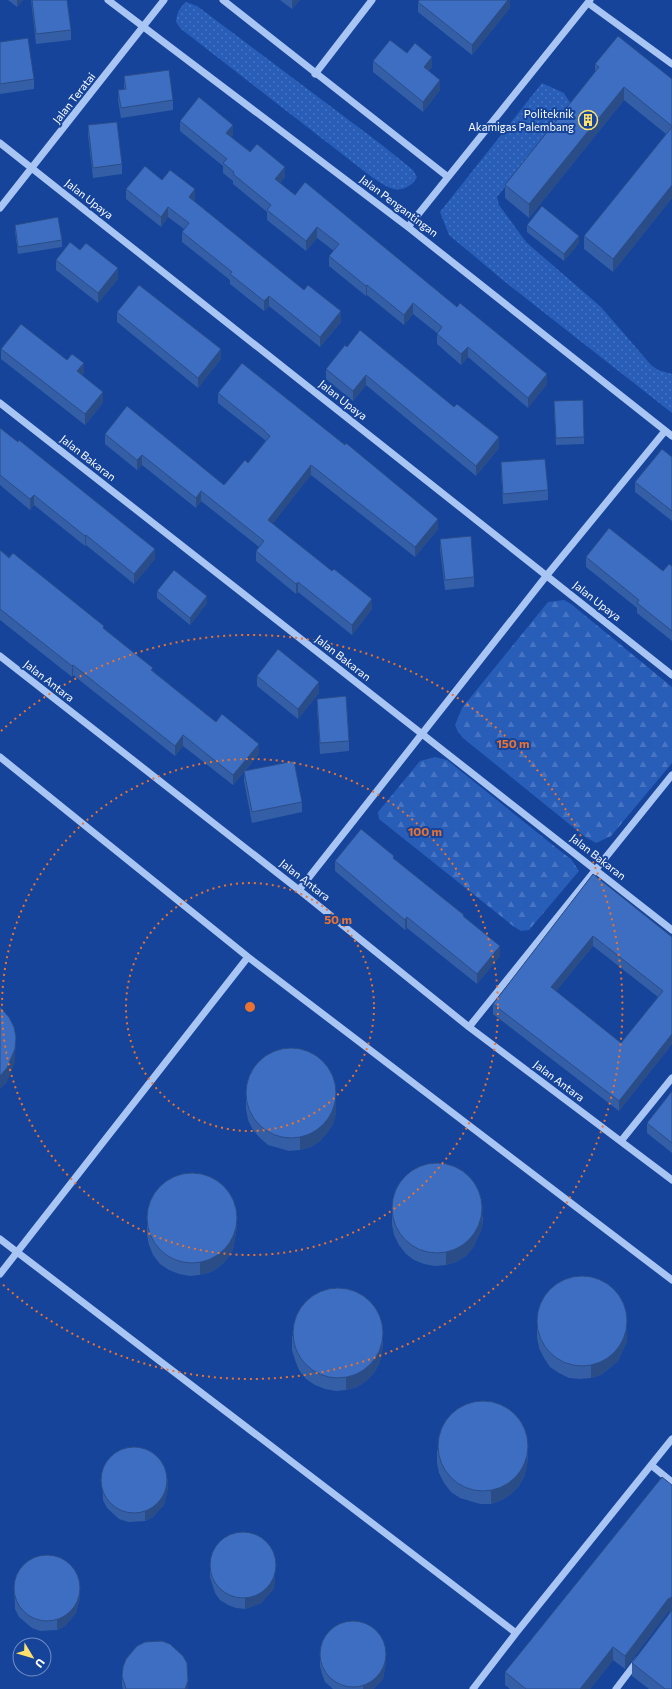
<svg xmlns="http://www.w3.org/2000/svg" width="672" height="1689" font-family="Commissioner,sans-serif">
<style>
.forest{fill:url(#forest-firs)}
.garden{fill:url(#garden-dots)}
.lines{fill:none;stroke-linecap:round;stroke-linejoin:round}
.minor{stroke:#a9c5f3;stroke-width:7}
.wall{fill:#345fa6;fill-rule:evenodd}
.shaded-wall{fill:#2b4d87}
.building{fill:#3d6ec1;stroke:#2b4d87;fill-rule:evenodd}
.ring{fill:none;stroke:#eb7230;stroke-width:2;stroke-dasharray:2 4}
.labels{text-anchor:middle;stroke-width:4;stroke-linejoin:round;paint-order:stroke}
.street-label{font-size:11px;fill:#fff;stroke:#15449a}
.poi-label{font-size:11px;fill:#fff;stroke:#15449a;text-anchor:end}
.centre{fill:#eb7230;stroke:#15449a;stroke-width:2}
.ring-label{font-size:12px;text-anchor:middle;font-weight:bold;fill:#eb7230;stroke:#15449a;stroke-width:4;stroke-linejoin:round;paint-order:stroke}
</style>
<defs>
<pattern id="forest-firs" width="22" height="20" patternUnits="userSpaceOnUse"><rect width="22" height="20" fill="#285db8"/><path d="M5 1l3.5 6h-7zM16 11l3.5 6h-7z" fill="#4875c3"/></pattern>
<pattern id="garden-dots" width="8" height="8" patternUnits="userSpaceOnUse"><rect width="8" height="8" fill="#285db8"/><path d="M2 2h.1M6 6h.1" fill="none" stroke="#4875c3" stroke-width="1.8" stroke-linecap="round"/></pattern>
</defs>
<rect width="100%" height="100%" fill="#15449a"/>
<!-- forest -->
<path class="forest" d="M564 600 571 604 672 687V763L611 836 596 843 584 836 463 738 458 732 455 725 462 708 548 602Z
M435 757 447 760 564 854 571 859 579 871 529 930 521 931 513 926 379 819 378 812 420 761Z"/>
<!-- garden -->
<path class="garden" d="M186 2 197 6 382 145 413 170 417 177C414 183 411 185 405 188 393 193 383 184 373 178L181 29 176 22C177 13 179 8 186 2Z
M542 83 564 93 571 104 497 197 499 205 526 242 601 307 651 365 658 370 672 374V413L504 281 449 235 440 212Z"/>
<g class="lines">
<!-- minor -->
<path class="minor" d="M108 0 408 227 672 436
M223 0 448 177
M588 3 672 64
M315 74 372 0
M0 143 672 675
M0 208 164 0
M408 227 590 0
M0 403 672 930
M0 656 299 890 469 1027 672 1180
M0 757 248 957 672 1280
M299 890 547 575 665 431
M469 1027 672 775
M621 1141 672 1078
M0 1239 516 1633
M0 1274 248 957
M651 1465 672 1482
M473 1689 516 1633 672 1439
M616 1689 638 1660"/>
</g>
<!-- wall -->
<path class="wall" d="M8 0H23L17 7Z
M31 0H67L71 30V40L36 44Z
M280 0H300L292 9Z
M510 0V8L472 55 418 12V2Z
M0 42 34 79V89L0 94Z
M407 53 432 67 429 71 440 90 423 112 373 72V61Z
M595 64 672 79V198L613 272 584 249V236L666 134 624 100 529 218 505 198V185L595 72Z
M124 76 173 100V110L121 118 118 100V90H124Z
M180 121 233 135 231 137 285 177 280 183 295 195 547 384 528 408 468 357 461 365 437 344V333L413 314 404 325 367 295 366 296 329 266V256L334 251 317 238 306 251 267 220V212L233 184V181L223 173V166L180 131Z
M88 125 122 164V174L93 178 88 135Z
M162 180 195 200 194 201 341 322 320 347 269 306 264 311 230 284V280L182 242V232L184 229 168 217 161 227 126 199V189Z
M15 225 62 240V247L18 254 15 232Z
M527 225 579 243 564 261 527 232Z
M56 260 118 279 98 303 56 270Z
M117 312 221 359 198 388 117 322Z
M347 347 454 407 499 448 476 476 366 385 353 401 326 379V369Z
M1 349 67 360 84 373 82 375 103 403 85 425 1 359Z
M218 393 438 529 415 557 311 475 272 523 372 609 352 635 298 592 296 594 256 561V551L259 547 201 501 196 508 142 465 137 470 105 444V434L224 485 248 463 265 442V440L218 403Z
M554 408 584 437V444L556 445Z
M0 428 155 559 134 584 86 545 85 546 34 505 30 510 0 485Z
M672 457V521L635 492V482Z
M501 462 548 490V500L503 504 501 473Z
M440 539 474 577V587L445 590 440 549Z
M0 550 104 629 153 671 216 722 259 754 245 771 302 802V812L252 823 244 781V772L233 785 183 746 175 756 73 675 72 677 0 620Z
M586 557 663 571 672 566V641L637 613V608L586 567Z
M157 591 207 603 190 625 157 598Z
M257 676 319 693 298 719 257 686Z
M317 699 349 741V751L320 754 317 709Z
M394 859 464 917 500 956 477 984 407 928 405 930 335 871V861Z
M593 874 672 937V1044L619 1111 493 1014V1004ZM593 946 658 997 621 1043 556 991Z
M672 1091V1153L647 1133V1123Z
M246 1096 336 1102V1113L333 1124 327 1133 320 1141 311 1147 300 1150 289 1151 268 1145 260 1138 253 1130 248 1120 246 1109Z
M392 1211 483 1217 482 1228 473 1248 466 1256 456 1262 446 1265 435 1266 424 1264 414 1260 406 1254 399 1245 394 1235 392 1225Z
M147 1221 237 1227 233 1249 228 1258 220 1266 211 1272 200 1275 190 1276 179 1274 169 1270 160 1264 153 1255 149 1245 147 1235Z
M537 1324 627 1330V1341L618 1361 601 1375 591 1378 580 1379 569 1378 559 1373 550 1367 544 1358 539 1348 537 1337Z
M292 1336 383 1342 382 1353 379 1364 374 1373 366 1381 357 1387 346 1390 336 1391 325 1389 315 1385 306 1379 299 1370 295 1360 292 1350Z
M437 1450 528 1455 527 1466 524 1477 519 1486 511 1494 502 1500 491 1504H480L460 1498 451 1492 444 1483 439 1473 437 1463Z
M102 1473 168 1488 164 1505 153 1517 145 1521 128 1522 119 1519 107 1508 103 1500Z
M672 1485V1689H649L632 1676V1663L672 1611 668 1612 625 1669 613 1660 590 1689H510L505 1685V1672Z
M210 1567 275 1582 273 1590 261 1603 245 1609 236 1608 228 1605 220 1600 215 1593 210 1577Z
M14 1581 80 1597 76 1613 65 1626 57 1630 40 1631 32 1628 19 1617 15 1609Z
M320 1656 386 1662 383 1679 373 1689H333L325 1682 322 1674 320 1666Z
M122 1676 188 1689H123L122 1686Z"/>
<!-- shaded-wall -->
<path class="shaded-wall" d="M17 0H23L17 7Z
M292 0H300L292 9Z
M508 0H510V8L472 55V45Z
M432 57V67L424 77V67Z
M440 80V90L423 112V102Z
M624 87V100L529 218V204Z
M233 125V135L226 144V133Z
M285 167V177L275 189V179Z
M672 185V198L613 272V259Z
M195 189V200L189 207V197Z
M168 207V217L161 227V217Z
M317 227V238L306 251V241Z
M579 236V243L564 261V254Z
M118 268V279L98 303V293Z
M367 285V295L366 296V286Z
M269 296V306L264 311V301Z
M413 303V314L404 325V315Z
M341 311V322L320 347V337Z
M468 347V357L461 365V354Z
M221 349V359L198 388V378Z
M84 363V373L77 381V371Z
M547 374V384L528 408V398Z
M366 375V385L353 401V391Z
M103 392V403L85 425V414Z
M499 437V448L476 476V466Z
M142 455V465L137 470V460Z
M311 465V475L268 530V520Z
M201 491V501L196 508V498Z
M34 495V505L30 510V499Z
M438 519V529L415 557V547Z
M86 535V545L85 546V536Z
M155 549V559L134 584V574Z
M298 582V592L296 594V584Z
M207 596V603L190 625V618Z
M372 599V609L352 635V625Z
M73 665V675L72 677V666Z
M319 682V693L298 719V709Z
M183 735V746L175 756V746Z
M259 744V754L233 785V775Z
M407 917V928L405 930V920Z
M593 936V946L551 998V987Z
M500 946V956L477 984V974Z
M672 1034V1044L619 1111V1101Z
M16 1037 15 1062 7 1082 0 1089V1076Z
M336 1089V1113L333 1124 327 1133 320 1141 311 1147 300 1150V1137Z
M483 1204 482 1228 473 1248 466 1256 456 1262 446 1265V1252Z
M237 1214V1227L233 1249 228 1258 220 1266 211 1272 200 1275V1262Z
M627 1317V1341L618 1361 601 1375 591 1378V1365Z
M383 1329 382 1353 379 1364 374 1373 366 1381 357 1387 346 1390V1377Z
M528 1442 527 1466 524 1477 519 1486 511 1494 502 1500 491 1504V1490Z
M168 1477V1488L164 1505 153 1517 145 1521V1511Z
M275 1572V1582L273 1590 261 1603 245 1609V1598Z
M80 1587V1597L76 1613 65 1626 57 1630V1620Z
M672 1597V1611L668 1612 625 1669V1656L668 1599Z
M613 1647V1660L590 1689H580Z
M386 1652V1662L383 1679 373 1689H363V1685Z
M188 1681V1689H185Z"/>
<!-- building -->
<path class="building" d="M32 0H67L71 30 36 34Z
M419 0H508L472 45 418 2Z
M618 36 672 79V126L624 87 529 204 505 185 599 67 595 64Z
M28 38 34 79 0 84V42Z
M390 40 407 53 415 43 432 57 424 67 440 80 423 102 373 61Z
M169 70 173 100 121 108 118 90 126 89 124 76Z
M199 97 233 125 226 133 250 152 257 144 285 167 275 179 295 195 305 182 457 307 460 303 547 374 528 398 468 347 461 354 437 334 442 327 413 303 404 315 367 285 366 286 329 256 339 244 317 227 306 241 267 210 271 205 233 174 234 172 223 163 227 159 180 121Z
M117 122 122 164 93 168 88 125Z
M672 127V185L613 259 584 236Z
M145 166 162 180 170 170 195 189 189 197 304 290 308 285 341 311 320 337 269 296 264 301 230 274 232 272 182 232 189 223 168 207 161 217 126 189Z
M542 206 579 236 564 254 527 225Z
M58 217 62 240 18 247 15 225Z
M70 242 80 250 86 243 118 268 98 293 56 260Z
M139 285 221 349 198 378 117 312Z
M21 324 67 360 72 354 84 363 77 371 103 392 85 414 1 349Z
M360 330 454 407 457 404 499 437 476 466 366 375 353 391 326 369 345 345 347 347Z
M242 363 345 445 346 443 438 519 415 547 311 465 268 520 332 571 334 569 372 599 352 625 298 582 296 584 256 551 264 541 201 491 196 498 142 455 137 460 105 434 127 406 224 485 245 460 248 463 270 436 265 432V431L218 393Z
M583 400 584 437 556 438 554 401Z
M0 428 18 442 19 440 155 549 134 574 86 535 85 536 34 495 30 499 0 475Z
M662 449 672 457V511L635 482Z
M545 459 548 490 503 494 501 462Z
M609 528 663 571 669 564 672 566V631L637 603 639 600 586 557Z
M471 536 474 577 445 580 440 539Z
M0 550 9 558 13 553 104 626 103 628 153 668 151 670 216 722 222 714 259 744 233 775 183 735 175 746 73 665 72 666 0 609Z
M174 570 207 596 190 618 157 591Z
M278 649 319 682 298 709 257 676Z
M346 696 349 741 320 743 317 699Z
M294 761 302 802 252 812 244 771Z
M361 829 394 856 393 858 464 915 463 916 500 946 477 974 407 917 405 920 335 861Z
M593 874 672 937V1034L619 1101 493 1004ZM593 936 663 991 621 1043 551 987Z
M0 1007 9 1017 14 1027 16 1037 15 1049 7 1068 0 1076Z
M246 1093a45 45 0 1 1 90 0a45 45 0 1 1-90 0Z
M672 1091V1143L647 1123Z
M392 1208a45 45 0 1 1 90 0a45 45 0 1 1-90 0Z
M147 1218a45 45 0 1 1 90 0a45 45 0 1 1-90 0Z
M537 1321a45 45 0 1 1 90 0a45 45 0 1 1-90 0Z
M293 1333a45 45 0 1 1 90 0a45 45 0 1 1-90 0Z
M438 1446a45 45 0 1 1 90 0a45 45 0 1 1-90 0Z
M101 1480a33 33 0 1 1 66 0a33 33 0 1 1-66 0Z
M662 1477 672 1485V1597L668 1599 625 1656 613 1647 580 1689H526L505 1672Z
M210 1565a33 33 0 1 1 66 0a33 33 0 1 1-66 0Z
M14 1588a33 33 0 1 1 66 0a33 33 0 1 1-66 0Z
M672 1610V1689H665L632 1663Z
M320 1654a33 33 0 1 1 66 0a33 33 0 1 1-66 0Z
M162 1641 170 1644 183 1656 187 1663 188 1681 185 1689H126L122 1676 123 1667 126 1659 137 1646 145 1642Z"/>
<!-- distance rings -->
<g class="ring">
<circle cx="250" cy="1007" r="124"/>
<circle cx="250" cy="1007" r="248"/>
<path d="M1 731A372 372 0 1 1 1 1283"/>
</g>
<!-- icons -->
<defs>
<symbol id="building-ring" viewBox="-11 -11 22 22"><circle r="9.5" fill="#15449a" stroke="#ffe06b" stroke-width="1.5"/><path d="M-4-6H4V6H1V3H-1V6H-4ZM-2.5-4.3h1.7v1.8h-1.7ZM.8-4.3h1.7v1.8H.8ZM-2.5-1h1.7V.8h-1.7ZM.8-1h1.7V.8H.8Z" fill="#ffe06b"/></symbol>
</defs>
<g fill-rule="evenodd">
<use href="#building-ring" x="577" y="109" width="22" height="22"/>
</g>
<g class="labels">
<!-- street labels -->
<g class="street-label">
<text transform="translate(74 98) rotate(-52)" y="4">Jalan Teratai</text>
<text transform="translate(89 199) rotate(38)" y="4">Jalan Upaya</text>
<text transform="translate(399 206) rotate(37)" y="4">Jalan Pengantingan</text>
<text transform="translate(343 400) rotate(38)" y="4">Jalan Upaya</text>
<text transform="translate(88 458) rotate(38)" y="4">Jalan Bakaran</text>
<text transform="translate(597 601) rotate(38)" y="4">Jalan Upaya</text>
<text transform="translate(343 658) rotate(38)" y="4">Jalan Bakaran</text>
<text transform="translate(49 681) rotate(38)" y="4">Jalan Antara</text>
<text transform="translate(598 857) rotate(38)" y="4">Jalan Bakaran</text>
<text transform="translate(305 880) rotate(38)" y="4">Jalan Antara</text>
<text transform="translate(559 1081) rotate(37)" y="4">Jalan Antara</text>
</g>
<!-- poi labels -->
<g class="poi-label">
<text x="574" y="118">Politeknik<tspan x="574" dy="13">Akamigas Palembang</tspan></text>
</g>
</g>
<circle cx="250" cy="1007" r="6" class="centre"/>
<g class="ring-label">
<text x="513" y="748">150 m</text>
<text x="425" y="836">100 m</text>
<text x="338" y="924">50 m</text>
</g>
<!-- north arrow -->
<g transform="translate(32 1657) rotate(128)"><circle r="19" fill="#15449a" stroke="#738fc2"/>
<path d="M0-3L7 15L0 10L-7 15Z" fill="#ffe06b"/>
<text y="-6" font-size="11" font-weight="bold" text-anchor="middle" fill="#ffffff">U</text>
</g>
</svg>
